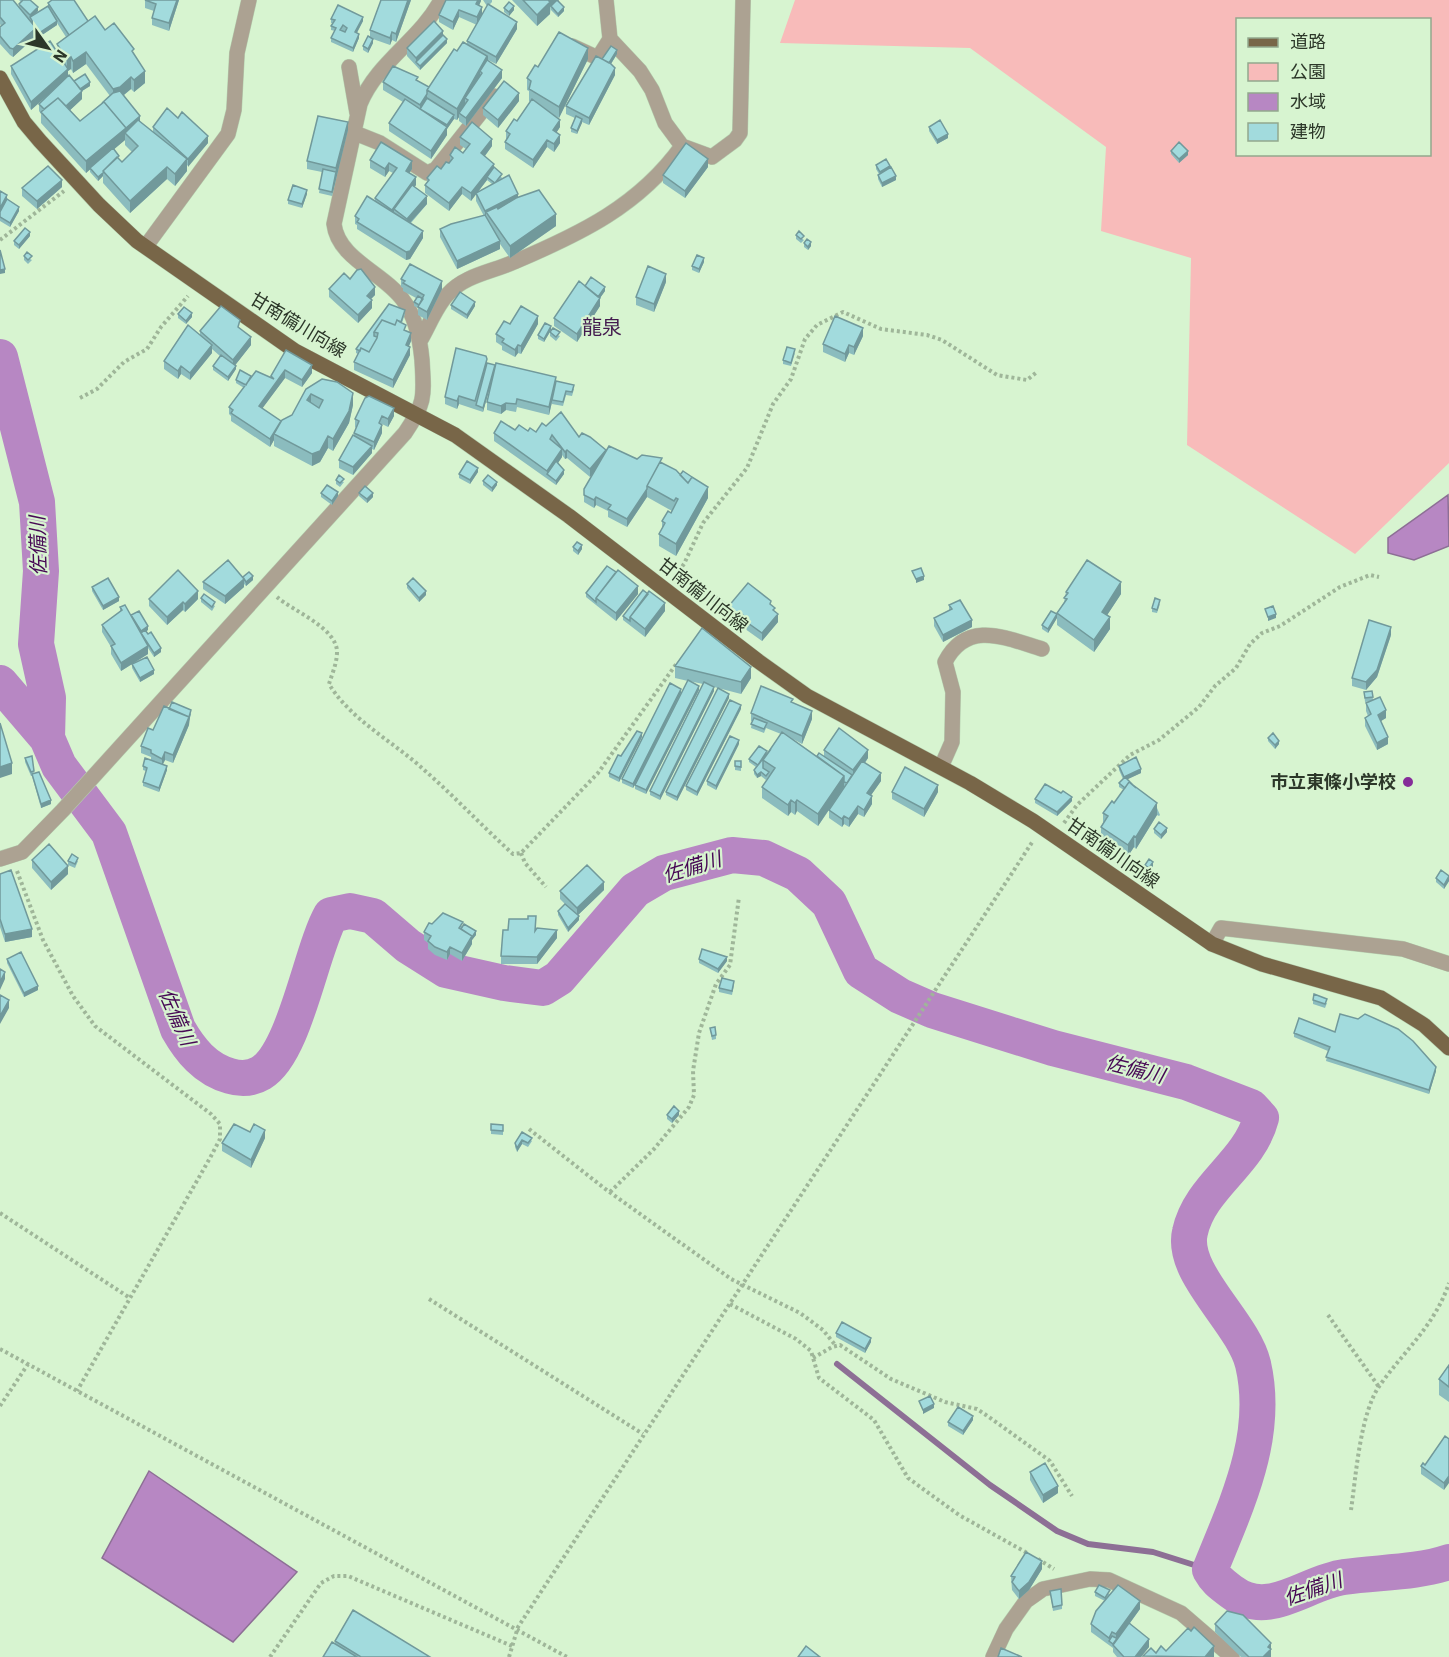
<svg xmlns="http://www.w3.org/2000/svg" width="1449" height="1657" font-family="'IBM Plex Sans','Noto Sans JP',sans-serif">
<style>
.green{fill:#f8bbba;fill-rule:evenodd}
.water{fill:#b787c3;stroke:#8d6f95;stroke-width:1.5}
.lines{fill:none;stroke-linecap:round;stroke-linejoin:round}
.stream{stroke:#8d6f95;stroke-width:6}
.river{stroke:#b787c3;stroke-width:36}
.minor-casing{stroke:#b5ceaf;stroke-width:16}
.major-casing{stroke:#b5ceaf;stroke-width:16}
.path{stroke:#9fb699;stroke-width:4;stroke-dasharray:3 3;stroke-linecap:butt}
.minor{stroke:#aca292;stroke-width:15}
.major{stroke:#786648;stroke-width:15}
.wall{fill:#8bbcbe;fill-rule:evenodd}
.shaded-wall{fill:#71999b}
.building{fill:#a2dbdd;stroke:#71999b;stroke-width:1.5;fill-rule:evenodd}
.poi-dot{fill:#852c99;stroke:#d7f4d0;stroke-width:2}
.labels{text-anchor:middle;stroke-width:4.5;stroke-linejoin:round;paint-order:stroke}
.street-label{font-size:18px;fill:#2c3729;stroke:#d7f4d0}
.poi-label{font-size:18px;font-weight:bold;fill:#2c3729;stroke:#d7f4d0;text-anchor:end}
.neighbourhood-label{font-size:20px;fill:#431a4e;stroke:#d7f4d0}
.water-label{font-size:20px;font-style:italic;fill:#470955;stroke:#d7f4d0}
</style>
<rect width="100%" height="100%" fill="#d7f4d0"/>
<!-- green -->
<path class="green" d="M795 0H1449V463L1355 554 1187 445 1191 258 1101 231 1106 147 970 48 780 43ZM1238 20H1430V154H1238Z"/>
<!-- water -->
<path class="water" d="M1448 495 1449 546 1414 560 1388 553V538Z
M149 1471 297 1572 233 1642 102 1558Z"/>
<g class="lines">
<!-- stream -->
<path class="stream" d="M837 1364 990 1485 1057 1531 1088 1544 1153 1552 1210 1570"/>
<!-- river -->
<path class="river" d="M0 357 37 502 41 571 36 644 48 698 47 738 59 766 109 833 178 1029C190 1050 205 1069 230 1076 240 1079 251 1079 261 1073 295 1053 311 950 331 915L350 911 373 916 408 946 446 970 504 983 543 988 559 978 635 890 664 873 732 855 764 858 798 874 829 903 861 971 900 996 932 1010 1053 1048 1186 1082 1251 1107 1261 1118C1249 1164 1200 1186 1190 1232 1180 1273 1243 1322 1253 1364 1270 1437 1236 1505 1210 1570 1216 1581 1223 1585 1232 1592 1269 1620 1306 1582 1344 1577 1379 1572 1416 1573 1449 1562
M0 683 47 738"/>
<defs>
<path id="minor" d="M606 0 610 39 640 71 652 90 665 123 682 146 712 157 735 140 740 133 743 0
M572 46 598 58 610 39
M349 67 357 113
M355 133 380 143 427 173 436 169 494 96
M146 246 228 134 234 110 237 53 249 0
M420 341C429 326 436 306 448 294 465 275 492 272 514 262 580 234 639 206 682 146
M941 767 952 742 953 692 945 662C967 619 1006 638 1042 649
M0 859 22 852 63 810 405 433C426 402 424 396 422 360 420 339 416 317 403 300 384 273 338 259 334 224L360 104C377 62 420 40 441 0
M1212 944 1221 928 1403 949 1449 964
M993 1657 1006 1629 1026 1601 1043 1589 1090 1579 1109 1580 1181 1613 1232 1657"/>
<path id="major" d="M0 78 24 122 40 141 99 205 137 241 295 351 455 435 569 516 758 661 807 696 970 783 1033 821 1212 944 1262 964 1381 998 1424 1025 1449 1048"/>
</defs>
<!-- minor casing -->
<use href="#minor" class="minor-casing"/>
<!-- major casing -->
<use href="#major" class="major-casing"/>
<!-- path -->
<path class="path" d="M0 240 64 191
M80 398 97 389 124 362 147 349 161 327 188 296
M675 576 684 564 703 523 747 468 773 404 791 379 805 339 817 325 843 312 881 329 927 335 942 340 997 375 1027 380 1038 371
M277 597C293 611 337 628 337 652 337 663 332 674 329 684 350 719 392 741 422 768 453 795 482 826 513 854L521 853 598 773 677 663
M1064 823 1077 805 1130 755 1159 740 1199 707 1215 686 1236 668 1250 644 1262 633 1280 626 1340 587 1370 575 1379 577
M521 853 525 863 546 887
M17 871 43 940 73 996 95 1026 211 1114 220 1124V1139L210 1158 77 1391
M529 1129 604 1188 731 1279 800 1313 823 1330 836 1346
M610 1192 654 1149 689 1107 694 1095 693 1071 699 1033 716 984 730 965 739 897
M0 1213 130 1298
M429 1299 643 1434
M730 1304 796 1339 811 1351 819 1378 874 1420 908 1478 959 1515 1029 1554
M1328 1315 1379 1387
M0 1349 567 1657
M813 1358 832 1347 840 1345 891 1379 945 1402 977 1409 986 1415 1050 1461 1072 1496
M0 1406 28 1364
M1351 1510C1356 1476 1360 1413 1380 1385 1405 1350 1435 1325 1449 1283
M1038 1559 1054 1569
M270 1657 321 1583 334 1576H348L512 1646
M509 1657 518 1627 1033 841"/>
<!-- minor -->
<use href="#minor" class="minor"/>
<!-- major -->
<use href="#major" class="major"/>
</g>
<!-- wall -->
<path class="wall" d="M0 0 19 6V4L21 2 19 0H30L38 11 35 14 48 6V3L88 21 105 30 134 54 145 83 134 92 131 89 124 95 140 122 153 132V127L208 143 187 166V171L175 186 167 179 130 213 103 183V176L98 181 90 172V169L86 173 41 123V114L39 111V104L49 94 31 110 11 74V66L57 51V44L66 37 57 23V25L39 37 36 33V36L13 57 10 55 0 44V27L1 26 0 24ZM86 64 110 96 80 121 70 110 82 99V91L90 86 74 81 68 76V71L71 69 73 73ZM125 140V145L132 152 122 162 119 160 114 149Z
M145 0H179L169 31 152 25V18L154 11 145 8Z
M381 0H411L396 42 392 40 390 45 373 39V43L368 53 363 50V46L370 37V30Z
M481 0 479 6 482 15 487 6 483 0H492V2L489 5 517 29 496 64 488 60 502 78 466 126 459 121V117L457 120 454 119 447 129V135L431 159 389 131V123L403 102 383 90V82L418 81 429 87 457 51 467 45V41L477 25 459 17 453 30 439 22V15Z
M512 0H559L558 1 564 11 558 17 551 10V6L550 14 537 26Z
M504 8 514 10 509 16 504 12Z
M331 19 363 21 357 33 359 38 353 52 331 42V38L335 31 331 30V26L333 23H331Z
M443 35 447 43 420 70 407 56V48Z
M617 54 611 64 615 75 589 125 582 122 577 134 571 132V128L575 118 566 114V106L602 59Z
M588 59 559 118 555 116 560 127 556 133 560 143 554 152 547 147 533 168 505 149V142L506 140V131L517 121 530 102 529 101V91L527 90V78L538 67Z
M519 101 498 128 483 115V108Z
M929 127 948 138 937 144 929 131Z
M348 130 332 196 319 193 322 172 307 169V161Z
M460 137 492 146 485 156 502 178 501 180 518 197 556 226 510 258 500 244V249L457 269 440 237V229L484 216 476 201V194L471 201 462 194 449 211 425 193V185L427 183V178L449 163 450 162V155L463 153 466 149 460 145ZM487 180 492 184 477 193Z
M381 142 412 169 409 173 416 185 414 187 427 204 411 223 423 238 410 259 406 260 357 229V225L355 224V216L375 201V198L393 173 389 171 385 177 370 168V160Z
M1171 151 1188 155 1179 163 1171 154Z
M876 165 896 180 882 187 878 179V175L879 174 876 169Z
M708 167 685 198 663 183V175Z
M62 187 37 209 22 196V188Z
M0 191 19 211 10 227 0 221Z
M307 194 302 208 288 204V200Z
M796 235 804 240 801 243 796 239Z
M30 236 19 249 14 245V241Z
M804 243 811 246 808 250 804 247Z
M24 256 32 260 28 264 24 260Z
M704 262 699 273 692 270V266Z
M350 279 375 295 371 299 372 308 358 323 329 297V289Z
M401 279 442 289 427 320 418 315V308L414 306V302L416 298 403 291V288L401 287Z
M666 282 654 312 636 305V297Z
M585 286 605 291 600 298V306L577 342 554 326V318Z
M389 304 405 314 402 323 411 341 409 346 410 355 393 388 354 370V362L358 354 356 353V349Z
M451 305 475 306 467 319 451 309Z
M178 314 192 317 186 324 178 318Z
M510 324H538L521 354 518 353 515 357 502 350V346L496 342V334Z
M240 328 251 345 235 365 236 369 228 381 213 370V366L220 356 212 349V353L190 380 181 374 178 379 164 369V361L200 336V331Z
M550 332 560 336 556 341 550 336V332L544 342 538 339V335Z
M863 336 854 355 849 353 845 362 823 352V344Z
M286 350 312 373 302 387 285 378 262 408 281 421 292 415 306 389 350 391 353 405 349 423 333 451 328 448 320 462 312 466 274 446V440L270 447 231 421V416L229 414V407L244 388 236 383V380L251 376 271 377V376Z
M795 353 791 366 783 364V360Z
M487 363 556 381 574 389 572 396 566 395 563 406 552 404V402L549 415 517 407 516 412 506 410 501 414 487 410V402L494 373 483 412 459 404 457 409 445 404V397Z
M394 416 388 427 382 424V433L374 450 372 449V453L353 475 339 468V460L354 436V433L356 428 355 427V419Z
M546 426 579 437 606 452 662 463 680 475 708 498 676 556 659 546V534L662 530V521L672 511 647 497 627 527 608 517V511L596 505 594 508 584 502V495L594 472 590 477 567 458 565 459 562 455V457L558 463 564 474 556 485 494 441V433L515 430 536 432Z
M478 472 470 484 459 478V474Z
M336 480 344 482 340 487 336 484Z
M483 481 497 485 492 492 483 485Z
M321 493 338 496 332 505 321 497Z
M359 493 373 497 367 503 359 496Z
M573 547 582 549 578 555 573 551Z
M243 577 253 580 246 586 244 584V587L225 604 203 589V582Z
M407 584 426 595 419 602 407 588Z
M92 587 119 601 103 610 92 591Z
M1066 592 1121 594 1107 615 1110 629 1094 652 1057 625V613L1064 602Z
M586 593 638 594 616 621 586 597Z
M201 598 215 606 212 611 201 602Z
M149 599H198L185 612 183 610 167 625 149 606Z
M713 602 728 607 771 605 775 612 778 622 762 641 741 626V621L739 620 737 623 727 615V610L724 614 713 606Z
M1160 604 1157 613 1152 612V608Z
M949 605 972 627 943 642 934 626V618L949 610Z
M120 607 148 630 146 631 161 652 154 657 148 648V654L121 671 111 654V647L102 632V625L120 612Z
M665 611 645 637 623 620V616Z
M1057 618 1048 633 1042 629V625Z
M1391 635 1377 677 1366 690 1352 686V678Z
M132 664 154 674 140 682 132 668Z
M675 666 751 678 741 694 718 688 729 698 677 801 666 795V792L718 688 714 687V691L660 800 650 795V791L703 684 689 681 699 690 646 794 635 789V785L633 788 622 783V779L681 693 637 781 688 681 675 678Z
M1372 691 1373 700 1386 718 1380 721 1388 744 1377 750 1365 726V718L1368 716 1366 711V703L1372 701 1365 702 1364 692Z
M793 703 812 719 802 744 793 739 817 756H824V750L868 758 865 763 881 781 871 795 872 804 864 817 858 814 849 827 844 824 842 827 829 818V810L818 826 797 811 795 815 791 812 788 816 762 798V787L770 776H769L766 780 761 776 757 778 754 774V770L756 767 749 762V759L767 753 781 734 766 728 764 733 751 728 752 721H751V713Z
M169 709 191 714 189 721V725L173 763 165 760 163 764 167 770 159 792 143 786V782L146 771 143 770V766L151 760V757L141 753V746Z
M741 709 697 796 686 790V786Z
M642 737 619 782 609 777V773L621 756Z
M1268 738 1279 744 1275 749 1268 741Z
M739 744 716 790 707 785V781Z
M25 758 34 773 51 804 41 808 32 776H31L25 762Z
M741 761V771L735 770V766Z
M1119 766 1141 773 1127 779 1157 808 1160 815 1159 816 1157 815 1136 849 1134 847 1128 856 1101 838V827L1103 823V813L1114 803 1124 790 1119 787V783L1123 779 1119 770Z
M892 792H938L924 817 892 799Z
M1061 793 1072 801 1057 816 1035 803V799Z
M1154 829 1167 832 1161 839 1154 833Z
M32 860 68 874 51 890 32 868Z
M68 861H78L75 868 68 865Z
M1145 865 1153 866 1149 872 1145 869Z
M0 874 32 937 5 942 0 927Z
M1449 876V881L1444 889 1436 882V878Z
M604 890 578 915 579 920 568 932 558 915V911L565 904 560 899V891Z
M432 924 463 926 476 935 472 940V944L462 961 450 954 447 960 435 955 428 949V943L424 940V932Z
M536 930 557 938 537 964H501V956Z
M7 959 38 990 24 997 7 963Z
M699 959 727 961 718 973 699 963Z
M734 985 732 995 719 992V988Z
M1313 1000 1327 1003 1325 1008 1313 1004Z
M1358 1019 1436 1071 1429 1094 1326 1061 1328 1051 1294 1037V1033L1335 1032Z
M710 1028 716 1035V1039L712 1040Z
M667 1115H679L672 1123 667 1119Z
M491 1124 503 1125V1135L491 1134Z
M250 1132 265 1138 251 1168 222 1151V1143Z
M522 1132 532 1141 528 1147 522 1144 517 1152 515 1147V1143Z
M836 1333 871 1342 865 1353 836 1337Z
M1449 1365V1402L1439 1395V1379Z
M973 1420 963 1435 948 1426V1422Z
M1445 1436 1444 1490 1421 1474V1466L1425 1465Z
M1030 1472 1058 1493 1043 1503 1030 1480Z
M1042 1569 1029 1590 1019 1599 1012 1590 1011 1576Z
M1050 1591 1062 1605V1609L1053 1611Z
M1095 1592 1110 1594 1107 1598 1140 1609 1130 1623 1149 1647 1141 1657H1117L1113 1652V1648L1091 1632V1624L1105 1601 1095 1596Z
M1215 1624 1271 1651V1657H1241L1215 1632Z
M335 1641 430 1657H323L335 1643Z"/>
<!-- shaded-wall -->
<path class="shaded-wall" d="M177 0H179L169 31V23Z
M408 0H411L396 42V34Z
M478 0H481V1L476 12V4Z
M546 0H559L550 7V14L537 26V15Z
M514 6V10L509 16V12Z
M38 7V11L30 19V15Z
M482 7V15L477 25V17Z
M564 7V11L558 17V14Z
M459 10V17L453 30V22Z
M363 17V21L355 36V32Z
M57 21V25L39 37V33Z
M517 22V29L496 64V57Z
M36 28V36L13 57V49Z
M443 31V39L416 62V58Z
M392 32V40L390 45V38Z
M359 34V38L353 52V48Z
M373 39V43L368 53V49Z
M447 39V43L420 70V66Z
M588 48V59L559 118V107Z
M617 50V54L609 67V63Z
M86 52V64L73 73V61Z
M487 56H488V60L482 73 480 71V79L468 100 465 98V105L459 113V117L457 120V109Z
M71 57V69L68 71V77L31 110V102L67 70V60Z
M615 68V75L589 125V118Z
M502 70V78L466 126V118Z
M145 71V83L134 92V80Z
M131 77V89L120 98 113 100V89Z
M90 82V86L82 91V99L66 114V106L79 89Z
M519 93V101L498 128V120Z
M427 94V102L420 109V105Z
M454 115V119L447 129V125Z
M140 116V124L125 133V140L86 173V161Z
M582 119V123L577 134V131Z
M560 120V127L553 138V130Z
M348 122V130L332 196 336 168Z
M447 127V135L431 159V151Z
M948 134V138L937 144V140Z
M560 135V143L554 152V144Z
M208 136V143L188 167V159Z
M492 139V146L481 161V153Z
M547 140V147L533 168V160Z
M1188 151V155L1179 163V159Z
M187 159V171L175 186V174Z
M708 159V167L685 198V191Z
M412 161V169L406 178V171Z
M389 163V171L385 177V169Z
M494 164V171L487 177V180L471 201V193Z
M167 167V179L130 213V201Z
M103 172V176L98 181V177Z
M896 176V180L882 187V183Z
M416 177V185L397 211 394 209V214L392 218V210Z
M62 180V187L37 209V201Z
M462 187V194L449 211V203Z
M307 190V194L302 208V204Z
M518 194V202L486 212V218L485 219V211Z
M7 195V203L0 216V208Z
M427 196V204L407 226V219Z
M19 207V211L10 227V223Z
M556 214V226L510 258V246Z
M423 231V238L410 259 406 260V252Z
M30 232V236L19 249V245Z
M500 241V249L457 269V261Z
M811 242V246L808 250V247Z
M704 258V262L699 273V269Z
M5 269V273L0 274V270Z
M666 274V282L654 312V304Z
M442 281V289L427 320V312Z
M375 287V295L367 303V296Z
M605 287V291L600 298V306L577 342V334L597 298Z
M372 300V308L358 323V315Z
M475 302V306L467 319V315Z
M192 313V317L186 324V321Z
M538 316V324L521 354V346Z
M551 326V330L544 342V339Z
M863 328V336L854 355V347Z
M411 333V341L406 353V345Z
M251 337V345L233 368V360Z
M212 345V353L190 380V373Z
M518 345V353L515 357V350Z
M849 345V353L845 362V354Z
M410 347V355L393 388V380Z
M312 365V373L302 387V380Z
M495 365V369L483 412V408Z
M181 366V374L178 379V371Z
M236 366V369L228 381V377Z
M285 370V378L259 413V406Z
M556 377V384L549 415V407Z
M353 393V405L349 423 333 451V439Z
M311 394V405L307 400Z
M459 396V404L457 409V401Z
M506 403V410L501 414V406Z
M394 408V416L388 427V419Z
M281 421 274 434V440L270 447V439Z
M382 425V433L374 450V442Z
M328 436V448L320 462 312 466V454Z
M372 446V453L353 475V467Z
M562 449V457L549 476 547 474V471Z
M567 450V458L565 459V452Z
M606 450V458L590 477V469Z
M478 468V472L470 484V480Z
M564 470V474L556 485V481Z
M497 482V485L492 492V488Z
M708 487V498L676 556V544Z
M647 489V497L627 527V519Z
M338 492V496L332 505V501Z
M373 493V497L367 503V499Z
M596 497V505L594 508V500Z
M582 545V549L578 555V551Z
M253 576V580L246 586V582Z
M924 576V580L916 583V579Z
M244 579V587L225 604V596Z
M1121 582V594L1102 623V612Z
M638 586V594L616 621V613Z
M198 591V599L185 612V604Z
M426 591V595L419 602V598Z
M119 597V601L103 610V606Z
M183 602V610L167 625V617Z
M665 603V611L645 637V629Z
M739 612V620L737 623V615Z
M778 614V622L762 641V633Z
M1057 614V618L1048 633V629Z
M1276 614V618L1268 621V617Z
M1110 617V629L1094 652V640Z
M972 620V627L943 642V635Z
M148 626V630L141 635V631Z
M1391 627V635L1377 677 1366 690V682Z
M148 646V654L121 671V663Z
M161 648V652L154 657V653Z
M751 667V678L741 694V682Z
M154 670V674L140 682V678Z
M699 686V690L646 794V790Z
M714 687V691L660 800V796Z
M681 689V693L633 788V784Z
M729 694V698L677 801V797Z
M741 705V709L697 796V792Z
M191 710 189 725 173 763V755Z
M1386 710V718L1378 723V715Z
M812 711V719L802 744V736Z
M642 733V737L619 782V778Z
M1388 737V744L1377 750V743Z
M739 740V744L716 790V786Z
M1279 741V744L1275 749V745Z
M868 750V758L853 778V770Z
M165 752V760L162 766V759Z
M12 763V774L0 778V767Z
M167 766V770L159 792V788Z
M1141 769V773L1124 781V777Z
M761 772V776L757 778V775Z
M881 773V781L867 801V793Z
M844 776V787L818 826V814Z
M938 785V792L924 817V809Z
M872 796V804L864 817V810Z
M1072 797V801L1057 816V812Z
M51 800V804L41 808V804Z
M791 800V812L788 816V805Z
M797 800V811L795 815V803Z
M1157 803V815L1136 849V837Z
M858 806V814L849 827V819Z
M844 816V824L842 827V819Z
M1167 828V832L1161 839V835Z
M1134 836V847L1128 856V845Z
M1153 862V866L1149 872V868Z
M68 866V874L51 890V882Z
M1449 877V881L1444 889V885Z
M604 882V890L577 916V908Z
M579 916V920L568 932V928Z
M32 929V937L5 942V934Z
M557 930V938L537 964V957Z
M476 931V935L472 940V944L462 961V953Z
M450 947V954L447 960V952Z
M727 957V961L718 973V969Z
M5 972V979L0 990V982Z
M38 986V990L24 997V993Z
M9 1000V1008L0 1024V1016Z
M1436 1067V1071L1429 1094V1090Z
M679 1111V1115L672 1123V1119Z
M265 1130V1138L251 1168V1160Z
M522 1140V1144L517 1152V1148Z
M871 1338V1342L865 1353V1349Z
M934 1404V1408L923 1414V1410Z
M973 1416V1420L963 1435V1431Z
M1449 1476V1483L1444 1490V1483Z
M1058 1486V1493L1043 1503V1495Z
M1042 1561V1569L1029 1590 1019 1599V1591Z
M1140 1601V1609L1116 1642V1634Z
M1149 1639V1647L1141 1657H1135Z
M1271 1643V1657H1263L1268 1647Z
M1214 1646V1657H1205Z"/>
<!-- building -->
<path class="building" d="M0 0H13L36 28 13 49 10 48 0 36V27L5 23 0 17Z
M23 0H30L38 7 30 15 19 4Z
M52 0H74L88 21 69 35 48 3Z
M145 0H177L169 23 152 18 156 4Z
M381 0H408L396 34 392 32 390 38 370 30Z
M446 0H478L476 4 482 7 477 17 459 10 453 22 439 15Z
M523 0H548L550 2 537 15Z
M557 0 564 7 558 14 551 6Z
M509 2 514 6 509 12 504 8Z
M488 4 517 22 496 57 467 41Z
M338 5 363 17 355 32 359 34 353 48 331 38 336 28 331 26 335 20 331 19ZM343 25 347 28 345 32 340 30Z
M48 6 57 21 39 33 30 17Z
M95 16 105 30 114 23 134 49 132 51 145 71 134 80 131 77 120 87 113 89 86 52 73 61 71 57 67 60 57 44Z
M434 21 443 31 416 58 407 48Z
M559 32 588 48 559 107 529 89 531 81 527 78 535 65 538 67Z
M443 35 447 39 420 66 416 62Z
M368 36 373 39 368 49 363 46Z
M50 41 68 69 31 102 11 66Z
M463 42 487 56 457 109 427 90 454 49 457 51Z
M611 46 617 50 609 63 602 59Z
M596 56 610 63 615 68 589 118 566 106Z
M487 60 502 70 466 118 459 113 468 100 465 98 482 73 480 71Z
M393 66 418 77 416 80 429 87 427 90V94L420 105 383 82Z
M85 74 90 82 80 89 74 81Z
M69 75 82 91 66 106 58 98 44 109 39 104Z
M504 81 519 93 498 120 483 108Z
M120 91 140 116 126 128 104 102 102 103 113 93Z
M58 98 80 121 104 102 126 128 86 161 41 112Z
M427 98 454 115 447 125 420 109Z
M405 99 447 127 431 151 389 123Z
M532 99 560 120 553 130 560 135 554 144 547 140 533 160 505 142 510 134 506 131 514 119 517 121Z
M167 108 178 118 182 112 208 136 188 159 153 127Z
M318 116 348 122 336 168 307 161Z
M576 116 582 119 577 131 571 128Z
M138 120 187 159 175 174 167 167 130 201 103 171 117 157 122 162 138 146 125 133Z
M940 120 948 134 937 140 929 127Z
M472 122 492 139 481 153 494 164 471 193 462 187 449 203 425 185 429 180 427 178 437 166 441 169 446 162 449 163 453 158 450 155 455 147 463 153 470 144 460 137Z
M381 142 412 161 406 171 416 177 392 210 375 198 397 168 389 163 385 169 370 160Z
M1179 142 1188 151 1179 159 1171 151Z
M686 143 708 159 685 191 663 175Z
M113 148 119 156 103 171 104 172 98 177 90 168Z
M886 159 890 166 880 172 876 165Z
M48 166 62 180 37 201 22 188Z
M494 167 502 174 495 183 487 177Z
M891 167 896 176 882 183 878 175Z
M323 169 336 172 332 192 319 189Z
M509 175 518 194 485 211 476 193Z
M293 185 307 190 302 204 288 200Z
M412 185 427 196 407 219 394 209Z
M539 190 556 214 510 246 486 212 497 207 498 209 516 198Z
M0 191 7 195 0 208Z
M367 196 423 231 410 251 406 252 357 222 359 219 355 216Z
M7 199 19 207 10 223 0 217V212Z
M485 215 500 241 457 261 440 229 451 224Z
M25 228 30 232 19 245 14 241Z
M799 231 804 236 801 239 796 235Z
M807 239 811 242 808 247 804 243Z
M0 250 5 269 0 270Z
M27 252 32 256 28 260 24 256Z
M697 255 704 258 699 269 692 266Z
M410 264 442 281 427 312 418 307 424 295 403 283 405 281 401 279Z
M648 266 666 274 654 304 636 297Z
M361 269 375 287 367 296 372 300 358 315 329 289 344 273 350 279 357 270Z
M591 277 605 287 598 297 585 286Z
M579 281 600 298 577 334 554 318Z
M460 292 475 302 467 315 451 305Z
M418 296 423 299 419 305 414 302Z
M389 304 405 310 401 322 397 320 395 325 382 320 374 332V336L377 337V338L369 352 361 348 360 351 356 349Z
M221 306 240 320 238 327 251 337 233 360 200 331Z
M521 306 538 316 521 346 518 345 515 350 502 342 504 339 496 334 504 321 510 324Z
M184 307 192 313 186 321 178 314Z
M835 316 863 328 854 347 849 345 845 354 823 344Z
M382 320 395 325 397 320 400 322 406 325 404 330 411 333 406 345 410 347 393 380 354 362 361 348 369 352 377 338 378 333 374 332Z
M545 323 551 326 544 339 538 335Z
M188 325 212 345 190 373 181 366 178 371 164 361Z
M553 328 560 332 556 337 550 332Z
M787 347 795 349 791 363 783 360Z
M456 348 486 356 487 359 475 401 459 396 457 401 445 397Z
M286 350 312 365 302 380 285 370 259 406 281 421 270 439 231 413 233 410 229 407 256 371 274 379 271 376Z
M221 355 236 366 228 377 213 366Z
M487 363 495 365 483 408 476 405Z
M496 363 556 377 549 407 517 399 516 404 506 403 501 406 487 402Z
M240 370 251 376 246 385 236 380Z
M322 379 337 382 353 393 349 411 333 439 328 436 320 451 312 454 274 434 282 420 292 415 306 389ZM311 394 323 400 319 408 307 400Z
M556 381 574 385 572 392 566 391 563 402 552 400Z
M369 396 394 408 388 419 382 416 379 423 382 425 374 442 354 433 359 421 355 419 365 398Z
M561 412 579 437 582 433 590 437 606 450 590 469 567 450 565 452 552 435 550 439 562 449 547 471 494 433 501 421 515 430 519 425 528 431 530 428 536 432 542 423 546 426Z
M353 435 372 446 353 467 339 460Z
M609 446 637 459 642 455 662 458 647 486V489L627 519 608 509 611 505 596 497 594 500 584 495V489Z
M467 461 478 468 470 480 459 474Z
M556 461 564 470 556 481 547 474Z
M660 462 676 470 688 483 692 477 708 487 676 544 659 534 665 523 662 521 668 511 671 513 678 499 676 498 674 501 647 486Z
M683 471 695 479 692 477 688 483 680 475Z
M339 475 344 479 340 483 336 480Z
M488 475 497 482 492 488 483 481Z
M327 485 338 492 332 501 321 493Z
M365 486 373 493 367 499 359 493Z
M577 542 582 545 578 551 573 547Z
M228 560 244 579 225 596 203 582Z
M1087 560 1121 582 1102 612 1110 617 1094 640 1057 613 1067 599 1064 598 1068 593 1066 592Z
M607 566 616 572 596 598V602L586 593Z
M921 568 924 576 916 579 912 571Z
M178 570 198 591 185 604 183 602 167 617 149 599Z
M618 570 638 586 616 613 596 598Z
M249 572 253 576 246 582 243 577Z
M108 578 119 597 103 606 92 587Z
M413 578 426 591 419 598 407 584Z
M748 583 771 601 770 604 775 608 773 610 778 614 762 633 741 618 743 615 739 612 737 615 727 608Z
M643 590 648 594 630 617V621L623 616Z
M649 591 665 603 645 629 630 617Z
M204 594 215 602 212 607 201 598Z
M717 597 728 605 724 610 713 602Z
M1155 598 1160 600 1157 610 1152 608Z
M960 600 972 620 943 635 934 618 952 609 949 605Z
M125 605 148 646 121 663 111 646 115 644 102 625 122 610 120 607Z
M1273 606 1276 614 1268 617 1265 609Z
M139 611 148 626 141 631 131 615Z
M1051 611 1057 614 1048 629 1042 625Z
M1369 620 1391 627 1377 670 1366 682 1352 678Z
M702 628 751 667 741 682 675 666Z
M145 630 148 634 151 632 161 648 154 653 141 633Z
M147 657 154 670 140 678 132 664Z
M688 680 699 686 646 790 635 785Z
M704 682 714 687 660 796 650 791Z
M670 683 681 689 633 784 622 779Z
M761 686 793 699 791 702 812 711 802 736 751 713Z
M718 688 729 694 677 797 666 792Z
M1372 691 1373 697 1365 698 1364 692Z
M1380 697 1386 710 1378 715 1388 737 1377 743 1365 718 1371 714 1366 703Z
M730 700 741 705 697 792 686 786Z
M172 702 191 710 189 717 169 709Z
M164 706 189 717 173 755 165 752 162 759 151 753V750L141 746 148 728 153 730Z
M754 718 767 723 764 729 751 724Z
M0 723 12 763 0 767Z
M839 728 868 750 853 770 824 750Z
M637 731 642 733 619 778 609 773 618 755 621 756Z
M782 732 844 776 818 814 797 800 795 803 791 800 788 805 762 787 775 768 763 760Z
M1273 733 1279 741 1275 745 1268 738Z
M730 736 739 740 716 786 707 781Z
M759 746 767 751 758 765 749 759Z
M771 749 763 760V768L769 772 766 776 761 772 757 775 754 770Z
M819 753 852 775 847 783 844 782V776L817 756Z
M32 756 34 771 31 772 25 758Z
M1136 757 1141 769 1124 777 1119 766Z
M145 758 167 766 159 788 143 782 147 768 143 766Z
M735 761H741V767L735 766Z
M862 761 881 773 867 793 872 796 864 810 858 806 849 819 844 816 842 819 829 810Z
M905 767 938 785 924 809 892 792Z
M39 772 51 800 41 804 32 774Z
M1125 777 1136 788 1129 782 1125 788 1119 783Z
M1129 782 1157 803 1136 837 1134 836 1128 845 1101 827 1108 816 1103 813 1112 801 1114 803Z
M1045 784 1061 793 1063 791 1072 797 1057 812 1035 799Z
M1159 822 1167 828 1161 835 1154 829Z
M49 844 68 866 51 882 32 860Z
M72 854 78 858 75 864 68 861Z
M1149 859 1153 862 1149 868 1145 865Z
M587 865 604 882 577 908 560 891Z
M11 870 32 929 5 934 0 919V874Z
M1441 870 1449 876 1444 885 1436 878Z
M565 904 579 916 568 928 558 911Z
M443 913 463 922 459 928 472 936 462 953 450 947 447 952 435 947 428 941 431 936 424 932 429 923 432 924Z
M528 916H536L535 931 537 928 557 930 537 957 501 956 503 930H508L509 919H528Z
M464 924 476 931 471 939 472 936 461 929Z
M702 949 727 957 718 969 699 959Z
M21 952 38 986 24 993 7 959Z
M0 969 5 972 0 982Z
M722 978 734 981 732 991 719 988Z
M1314 994 1327 999 1325 1004 1313 1000Z
M0 995 9 1000 0 1016Z
M1340 1014 1358 1019 1365 1014 1398 1029 1413 1041 1436 1067 1429 1090 1326 1057 1330 1047 1294 1033 1299 1018 1335 1032Z
M715 1027 716 1035 712 1036 710 1028Z
M674 1106 679 1111 672 1119 667 1115Z
M234 1124 250 1132 254 1124 265 1130 251 1160 222 1143Z
M491 1124 503 1125V1131L491 1130Z
M522 1132 532 1138 528 1143 522 1140 517 1148 515 1143Z
M842 1322 871 1338 865 1349 836 1333Z
M1449 1365V1387L1439 1379Z
M930 1396 934 1404 923 1410 919 1401Z
M958 1407 973 1416 963 1431 948 1422Z
M1445 1436 1449 1439V1476L1444 1483 1421 1466 1423 1463 1425 1465Z
M1045 1463 1058 1486 1043 1495 1030 1472Z
M1026 1552 1042 1561 1029 1582 1019 1591 1012 1582 1015 1577 1011 1576Z
M1099 1585 1110 1590 1105 1598 1095 1592Z
M1118 1585 1140 1601 1116 1634 1112 1632 1109 1638 1091 1624 1096 1611Z
M1061 1589 1062 1605 1053 1607 1050 1591Z
M353 1610 430 1657H361L335 1641Z
M1227 1611 1243 1615 1271 1643 1268 1647 1271 1649 1263 1657H1249L1215 1624Z
M1129 1623 1149 1639 1135 1657H1124L1113 1645Z
M1194 1627 1214 1646 1205 1657 1143 1656 1151 1648 1156 1653 1161 1646 1166 1651 1188 1628 1191 1631Z
M1112 1636 1116 1638 1117 1636 1118 1637 1113 1644 1109 1641Z
M332 1642 357 1657H323Z
M806 1646 820 1657H798Z
M1001 1648 1022 1657H998Z"/>
<!-- markers -->
<circle class="poi-dot" cx="1408" cy="782" r="6"/>
<g class="labels">
<!-- street labels -->
<g class="street-label">
<text transform="translate(298 325) rotate(31)" y="6">甘南備川向線</text>
<text transform="translate(703 595) rotate(38)" y="6">甘南備川向線</text>
<text transform="translate(1113 853) rotate(35)" y="6">甘南備川向線</text>
</g>
<!-- poi labels -->
<g class="poi-label">
<text x="1396" y="788">市立東條小学校</text>
</g>
<!-- neighbourhood labels -->
<g class="neighbourhood-label">
<text x="602" y="334">龍泉</text>
</g>
<!-- water labels -->
<g class="water-label">
<text transform="translate(38 546) rotate(-92)" y="7">佐備川</text>
<text transform="translate(692 867) rotate(-17)" y="7">佐備川</text>
<text transform="translate(177 1017) rotate(66)" y="7">佐備川</text>
<text transform="translate(1135 1069) rotate(14)" y="7">佐備川</text>
<text transform="translate(1313 1589) rotate(-19)" y="7">佐備川</text>
</g>
</g>
<!-- legend -->
<rect x="1236" y="18" width="195" height="138" fill="#d7f4d0" stroke="#93a88d" stroke-width="1.5"/>
<rect x="1248" y="38" width="30" height="9" fill="#786648" stroke="#93a88d" stroke-width="1.5"/>
<text x="1290" y="48" font-size="18" fill="#2c3729">道路</text>
<rect x="1248" y="63" width="30" height="18" fill="#f8bbba" stroke="#93a88d" stroke-width="1.5"/>
<text x="1290" y="78" font-size="18" fill="#2c3729">公園</text>
<rect x="1248" y="93" width="30" height="18" fill="#b787c3" stroke="#93a88d" stroke-width="1.5"/>
<text x="1290" y="108" font-size="18" fill="#2c3729">水域</text>
<rect x="1248" y="123" width="30" height="18" fill="#a2dbdd" stroke="#93a88d" stroke-width="1.5"/>
<text x="1290" y="138" font-size="18" fill="#2c3729">建物</text>
<!-- north arrow -->
<g transform="translate(48 48) rotate(124)" stroke="#d7f4d0" stroke-width="4.5" paint-order="stroke">
<path d="M0-4.5L10 22L0 15L-10 22Z" fill="#2c3729"/>
<text y="-9" font-size="16" font-weight="bold" text-anchor="middle" fill="#2c3729">N</text>
</g>
</svg>
